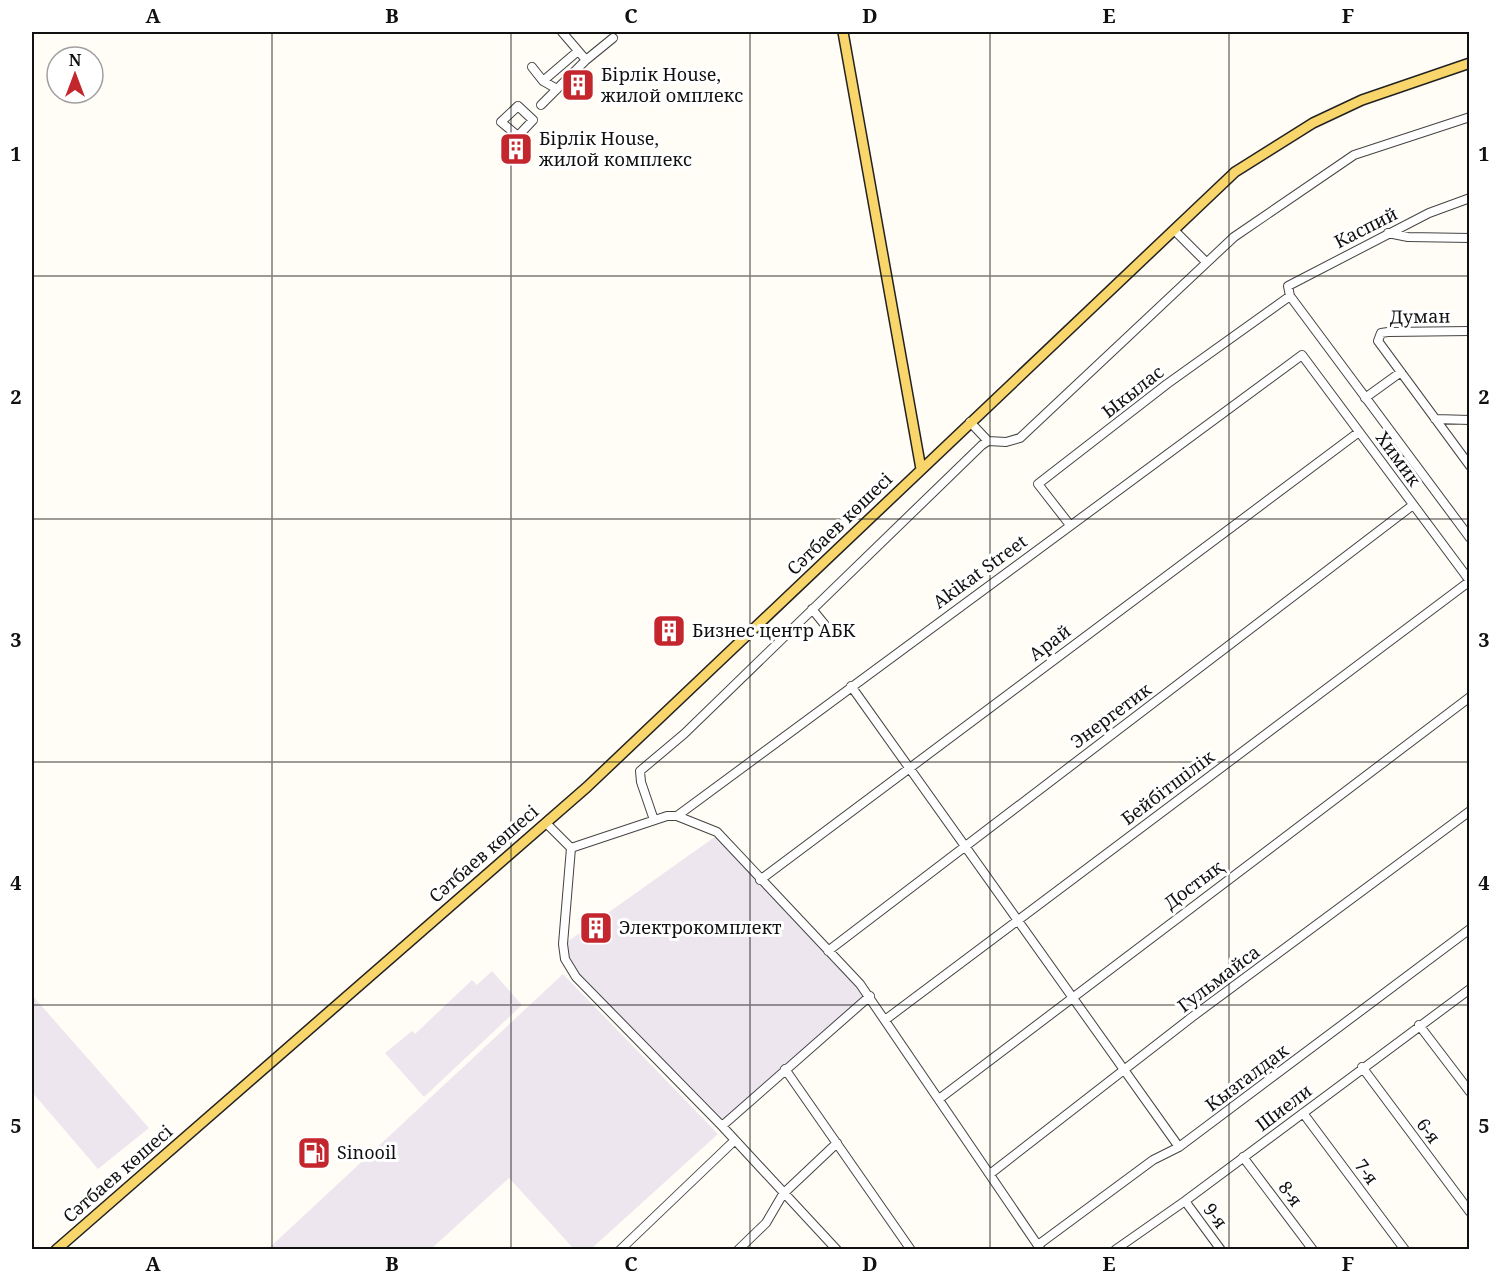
<svg xmlns="http://www.w3.org/2000/svg" width="1501" height="1281" font-family="'Noto Serif',serif">
<style>
.industrial{fill:#eee6ef}
.lines{fill:none;stroke-linecap:round;stroke-linejoin:round}
.minor-casing{stroke:#444;stroke-width:10}
.major-casing{stroke:#222;stroke-width:12}
.minor{stroke:#fff;stroke-width:8}
.major{stroke:#f9d66b;stroke-width:9}
.grid{fill:none;stroke:#111;stroke-width:1.5;stroke-opacity:0.55}
.labels{text-anchor:middle;stroke-width:6;stroke-linejoin:round;paint-order:stroke}
.poi-label{font-size:18px;fill:#111;stroke:#fff;text-anchor:start}
.street-label{font-size:18px;fill:#111;stroke:#fff}
.neatline{fill:none;stroke:#111;stroke-width:2}
.grid-label{font-size:20px;text-anchor:middle;font-weight:bold;fill:#111}
</style>
<rect width="100%" height="100%" fill="#fffdf5"/>
<!-- industrial -->
<path class="industrial" d="M716 836 867 998 725 1121 579 974 569 958 567 942Z
M492 971 522 1005 424 1097 385 1053 412 1031 415 1034 472 980 477 985Z
M563 974 718 1134 591 1249H574L509 1178 431 1249H268Z
M32 995 149 1128 98 1169 32 1092Z"/>
<g class="lines">
<defs>
<path id="minor" d="M562 32 586 60 613 38
M532 67 543 81 557 89
M543 81 578 51
M541 105 586 60
M518 106 533 120 518 136 501 122Z
M1470 198 1429 213 1288 286 1290 296 1470 538
M1174 230 1206 262
M1388 233 1408 237 1470 238
M1470 331 1388 332 1381 333 1378 341 1470 466
M1365 398 1401 372
M1435 419 1470 420
M970 422 988 441
M1070 525 1038 484 1167 384 1290 296
M812 609 825 625
M851 686 1179 1147
M677 816 1302 355 1470 581
M654 820 641 782 640 771 684 734 982 445 988 441 1006 442 1020 438 1234 237 1354 155 1470 117
M546 823 571 848
M571 848 667 816H677L717 832 860 984 1041 1250
M571 848 563 944 565 959 576 977 722 1126 837 1250
M760 880 1359 432
M828 951 1413 505
M885 1020 1470 581
M1419 1025 1470 1092
M1362 1067 1470 1212
M785 1069 911 1250
M939 1099 1470 697
M1303 1113 1405 1250
M722 1126 870 996
M1243 1157 1313 1250
M990 1174 1192 1017 1470 811
M1185 1201 1221 1250
M1038 1245 1153 1160 1179 1147 1470 929
M620 1250 734 1141
M738 1250 766 1223 783 1194 837 1143
M1115 1250 1185 1201 1470 989"/>
<path id="major" d="M843 32 921 469
M56 1250 587 787 1235 172 1313 123 1362 100 1470 63"/>
</defs>
<!-- minor casing -->
<use href="#minor" class="minor-casing"/>
<!-- major casing -->
<use href="#major" class="major-casing"/>
<!-- minor -->
<use href="#minor" class="minor"/>
<!-- major -->
<use href="#major" class="major"/>
</g>
<!-- grid -->
<path class="grid" d="M272 32V1250M511 32V1250M750 32V1250M990 32V1250M1229 32V1250M32 276H1470M32 519H1470M32 762H1470M32 1005H1470"/>
<!-- icons -->
<defs>
<symbol id="building-square" viewBox="-11 -11 22 22"><rect x="-9" y="-9" width="18" height="18" rx="4" fill="#c4262e" stroke="#fff"/><path d="M-4-6H4V6H1V3H-1V6H-4ZM-2.5-4.3h1.7v1.8h-1.7ZM.8-4.3h1.7v1.8H.8ZM-2.5-1h1.7V.8h-1.7ZM.8-1h1.7V.8H.8Z" fill="#fff"/></symbol>
<symbol id="fuel-square" viewBox="-11 -11 22 22"><rect x="-9" y="-9" width="18" height="18" rx="4" fill="#c4262e" stroke="#fff"/><path d="M-5.5-6h7V0h2V4h1.3V-2.5L3-4.5l.8-.8L6-3V5H2.5V1h-1V6h-7ZM-4.2-4.7v3.2H.2V-4.7Z" fill="#fff"/></symbol>
</defs>
<g fill-rule="evenodd">
<use href="#building-square" x="559" y="66" width="38" height="38"/>
<use href="#building-square" x="497" y="130" width="38" height="38"/>
<use href="#building-square" x="650" y="612" width="38" height="38"/>
<use href="#building-square" x="577" y="909" width="38" height="38"/>
<use href="#fuel-square" x="295" y="1134" width="38" height="38"/>
</g>
<g class="labels">
<!-- poi labels -->
<g class="poi-label">
<text x="601" y="81">Бірлік House,<tspan x="601" dy="21">жилой омплекс</tspan></text>
<text x="539" y="145">Бірлік House,<tspan x="539" dy="21">жилой комплекс</tspan></text>
<text x="692" y="637">Бизнес центр АБК</text>
<text x="619" y="934">Электрокомплект</text>
<text x="337" y="1159">Sinooil</text>
</g>
<!-- street labels -->
<g class="street-label">
<text transform="translate(1366 228) rotate(-27)" y="6">Каспий</text>
<text transform="translate(1420 317) rotate(-1)" y="6">Думан</text>
<text transform="translate(1133 392) rotate(-38)" y="6">Ыкылас</text>
<text transform="translate(1398 459) rotate(54)" y="6">Химик</text>
<text transform="translate(840 524) rotate(-44)" y="6">Сәтбаев көшесі</text>
<text transform="translate(980 572) rotate(-36)" y="6">Akikat Street</text>
<text transform="translate(1050 643) rotate(-37)" y="6">Арай</text>
<text transform="translate(1111 716) rotate(-37)" y="6">Энергетик</text>
<text transform="translate(1168 788) rotate(-37)" y="6">Бейбітшілік</text>
<text transform="translate(484 854) rotate(-41)" y="6">Сәтбаев көшесі</text>
<text transform="translate(1194 885) rotate(-37)" y="6">Достық</text>
<text transform="translate(1219 979) rotate(-37)" y="6">Гульмайса</text>
<text transform="translate(1247 1078) rotate(-37)" y="6">Кызгалдак</text>
<text transform="translate(1284 1108) rotate(-37)" y="6">Шиели</text>
<text transform="translate(1428 1131) rotate(53)" y="6">6-я</text>
<text transform="translate(1366 1172) rotate(53)" y="6">7-я</text>
<text transform="translate(118 1174) rotate(-41)" y="6">Сәтбаев көшесі</text>
<text transform="translate(1290 1194) rotate(53)" y="6">8-я</text>
<text transform="translate(1215 1216) rotate(53)" y="6">9-я</text>
</g>
</g>
<!-- border -->
<rect width="1501" height="1281" fill="none" stroke="#ffffff" stroke-width="66"/>
<!-- north arrow -->
<g transform="translate(75 75)"><circle r="28" fill="#ffffff" stroke="#a0a0a0" stroke-width="1.5"/>
<path d="M0-4.5L10 22L0 15L-10 22Z" fill="#c4262e"/>
<text y="-9" font-size="16" font-weight="bold" text-anchor="middle" fill="#111111">N</text>
</g>
<rect x="33" y="33" width="1435" height="1215" class="neatline"/>
<g class="grid-label">
<text x="153" y="23">A</text>
<text x="392" y="23">B</text>
<text x="631" y="23">C</text>
<text x="870" y="23">D</text>
<text x="1109" y="23">E</text>
<text x="1348" y="23">F</text>
<text x="16" y="161">1</text>
<text x="1484" y="161">1</text>
<text x="16" y="404">2</text>
<text x="1484" y="404">2</text>
<text x="16" y="647">3</text>
<text x="1484" y="647">3</text>
<text x="16" y="890">4</text>
<text x="1484" y="890">4</text>
<text x="16" y="1133">5</text>
<text x="1484" y="1133">5</text>
<text x="153" y="1271">A</text>
<text x="392" y="1271">B</text>
<text x="631" y="1271">C</text>
<text x="870" y="1271">D</text>
<text x="1109" y="1271">E</text>
<text x="1348" y="1271">F</text>
</g>
</svg>
